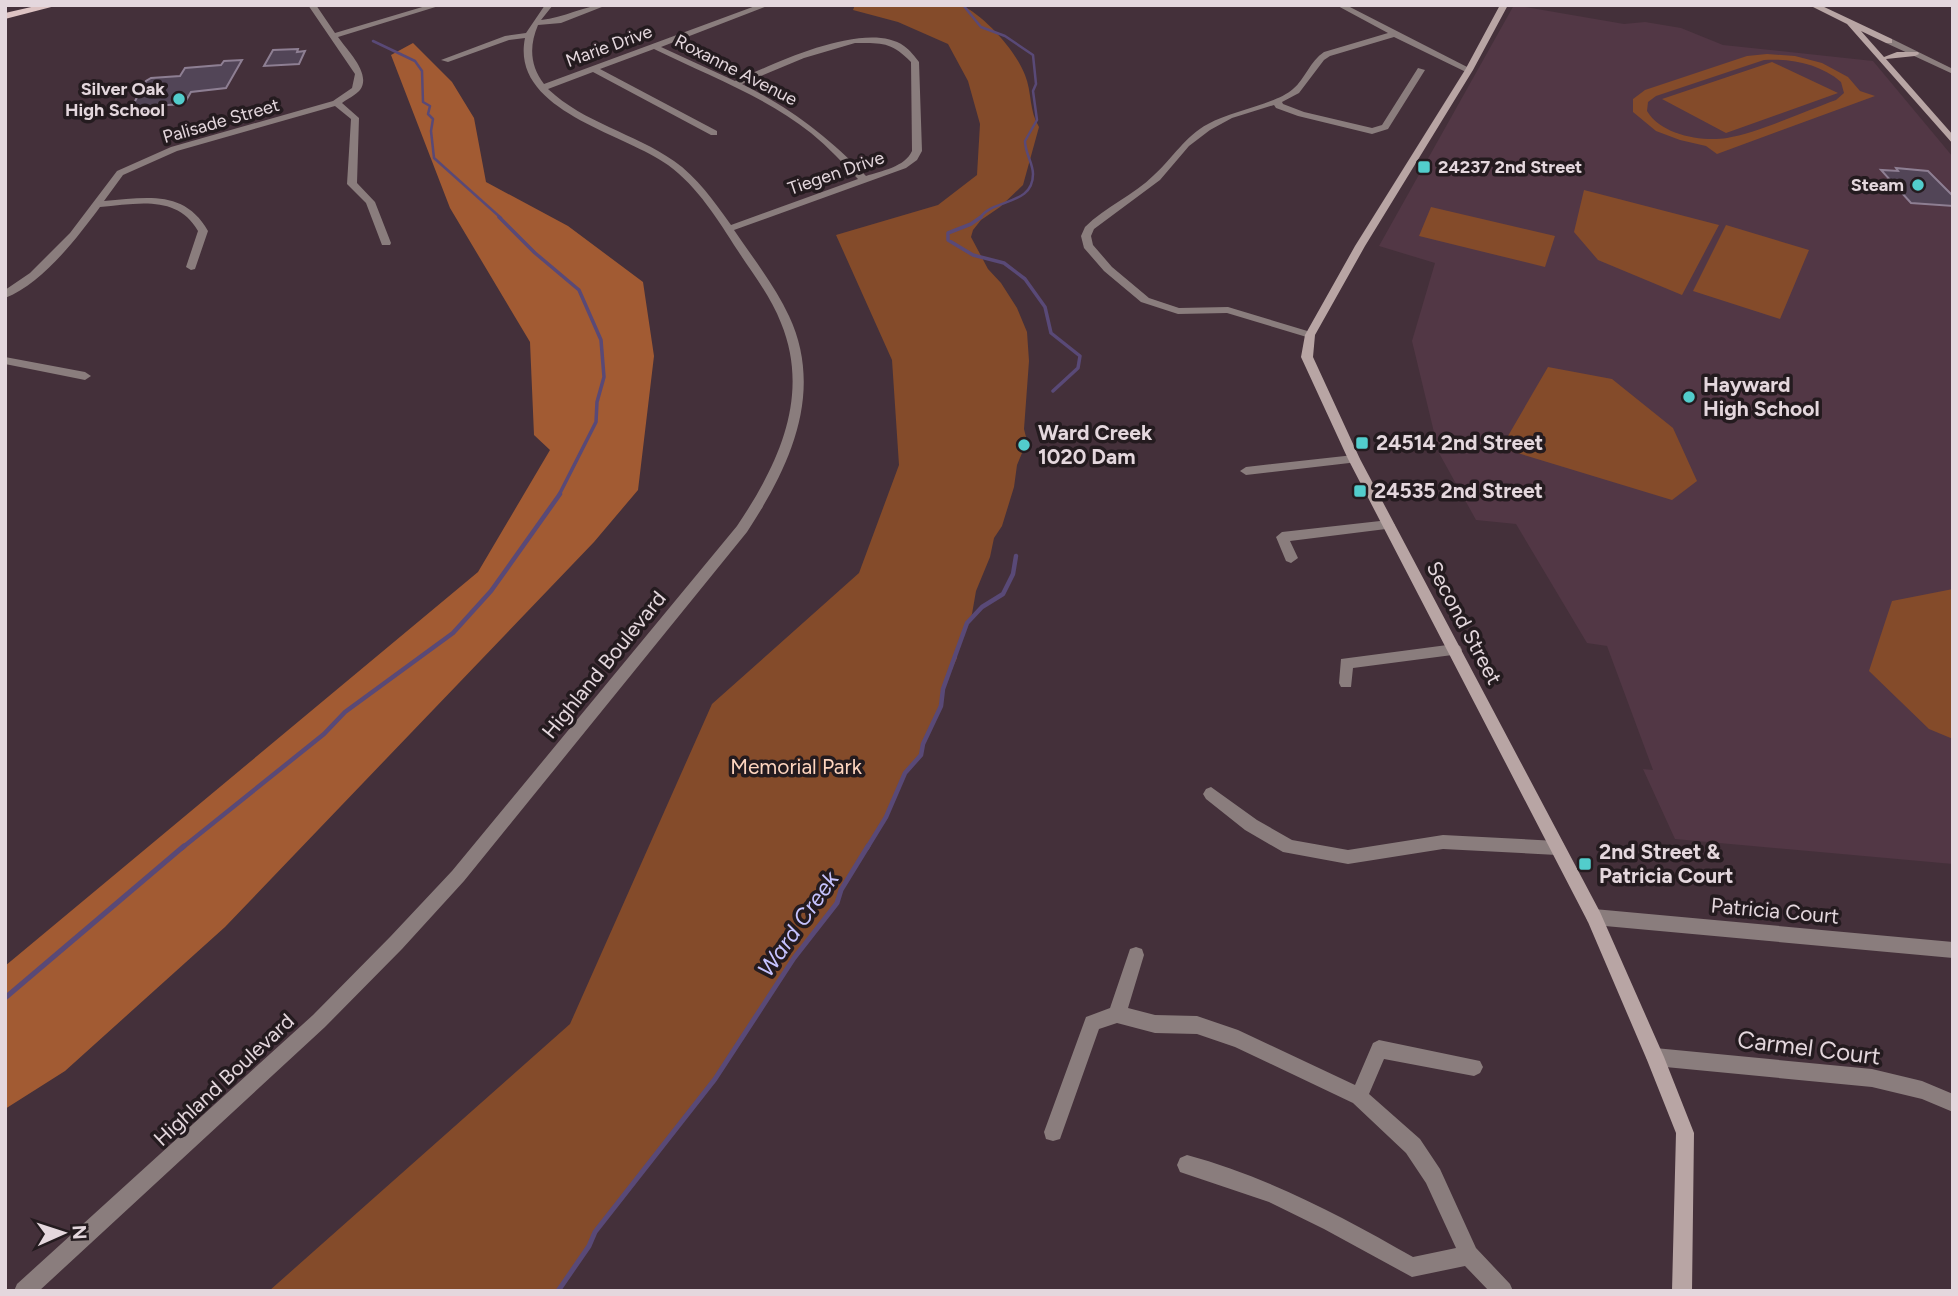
<svg xmlns="http://www.w3.org/2000/svg" width="1958" height="1296" font-family="Figtree,sans-serif">
<style>
.built{fill:#523745}
.green{fill:#844b2a;fill-rule:evenodd}
.forest{fill:#a25b33}
.lines{fill:none;stroke-linecap:round;stroke-linejoin:round}
.stream-far3{stroke:#594977;stroke-width:2.5}
.stream-far2{stroke:#594977;stroke-width:3.5}
.stream-far1{stroke:#594977;stroke-width:4.5}
.stream{stroke:#594977;stroke-width:5}
.building{fill:#524557;stroke:#8e7f93;stroke-width:2}
.street{fill:#8a7d7d;fill-rule:evenodd}
.secondary{fill:#b8a5a4;fill-rule:evenodd}
.primary{fill:#ddc3c3;fill-rule:evenodd}
.poi-dot{fill:#52cdcc;stroke:#241b1f;stroke-width:2.5}
.labels{text-anchor:middle;stroke-width:7;stroke-linejoin:round;paint-order:stroke}
.far-street-label{font-size:18px;fill:#e4d7dd;stroke:#241b1f}
.far-poi-label{font-size:18px;font-weight:bold;fill:#e4d7dd;stroke:#241b1f;text-anchor:end}
.poi-label{font-size:21px;font-weight:bold;fill:#e4d7dd;stroke:#241b1f;text-anchor:start}
.street-label{font-size:21px;fill:#e4d7dd;stroke:#241b1f}
.park-label{font-size:21px;fill:#fed5bf;stroke:#241b1f}
.water-label{font-size:23px;font-style:italic;fill:#c6c3ff;stroke:#241b1f}
.near-street-label{font-size:24px;fill:#e4d7dd;stroke:#241b1f}
</style>
<rect width="100%" height="100%" fill="#44303a"/>
<!-- built -->
<path class="built" d="M1514 5 1624 24 1645 22 1681 28 1723 45 1873 61 1953 157V864L1675 839 1643 769 1653 770 1607 646 1587 643 1516 524 1476 520 1439 453 1412 341 1435 263 1379 246Z"/>
<!-- green -->
<path class="green" d="M855 5H961C985 16 1016 51 1025 75 1032 92 1029 111 1039 127L1023 185 1000 207 981 220 973 230 971 237 988 269 1001 283 1017 308 1027 332 1029 361 1024 429 1027 441 1017 465 1014 487 1002 526 994 538 990 557 976 591 972 614 957 648V658L943 689 941 706 923 744 921 755 905 773 886 817 841 890 837 902 828 915 794 958 715 1079 683 1117 660 1152 595 1232 589 1246 558 1291H269L570 1024 712 704 859 573 899 465 892 360 836 235 938 205 977 175 980 124 968 81 948 44 898 22 853 10Z
M1767 54 1795 56 1822 63 1848 77 1860 91 1875 96 1717 154 1706 146 1680 140 1656 131 1633 112V99L1645 90 1747 56ZM1764 60C1790 58 1821 64 1841 82L1844 93 1836 100C1805 111 1758 133 1727 138 1702 142 1661 135 1647 111L1648 102 1656 96Z
M1772 62 1838 93 1726 133 1662 99Z
M1584 190 1719 225 1682 295 1598 260 1574 232Z
M1431 207 1555 236 1545 267 1419 236Z
M1726 225 1809 250 1780 319 1693 291Z
M1548 367 1612 379 1673 428 1697 481 1672 500 1501 448Z
M1953 589V739L1929 729 1869 671 1892 601Z"/>
<!-- forest -->
<path class="forest" d="M413 43 452 82 474 118 486 182 568 226 643 282 654 356 638 490 594 542 225 927 65 1071 5 1109V966L478 572 550 450 534 435 530 342 450 208 391 55Z"/>
<g class="lines">
<!-- stream-far3 -->
<path class="stream-far3" d="M963 5 981 27 1005 36 1033 55 1036 84 1033 91 1037 120 1025 141C1025 153 1033 163 1033 174 1033 206 993 198 980 218
M373 41 415 61 422 71 423 102 430 106 428 114 433 119 431 131 434 158 501 218"/>
<!-- stream-far2 -->
<path class="stream-far2" d="M499 217 535 253 579 290 601 340 604 377 597 402 596 422 559 495
M981 217 971 224 948 233V240L973 255 1004 263 1025 279 1045 307 1051 333 1080 356 1078 368 1053 391"/>
<!-- stream-far1 -->
<path class="stream-far1" d="M182 848 324 734 345 712 453 633 491 591 560 494
M867 848 886 817 905 773 921 755 923 744 941 706 943 689 967 623 982 607 1003 594 1013 574 1016 556"/>
<!-- stream -->
<path class="stream" d="M5 998 184 846
M558 1291 589 1246 595 1232 715 1079 794 958 837 903 841 890 868 846"/>
</g>
<!-- building -->
<path class="building" d="M298 49 297 52 305 51 299 64 264 66 273 50Z
M242 60 226 88 191 92 184 104 151 106 148 111 129 112 146 81 151 78 180 76 185 68 221 65 224 61Z
M1896 168 1928 171 1953 196V206L1911 203 1881 170 1898 171Z"/>
<g class="lines">
<!-- street -->
<path class="street" d="M308 5H316L335 33 429 5H442L338 37C347 50 372 74 360 90 356 95 347 99 342 103L359 118 357 183 375 202 391 243 390 245H382L366 203 347 184 351 119 335 106 177 151 123 175 104 201C146 198 184 189 208 231L195 269 191 270 186 267 198 231C177 194 136 204 100 207 77 238 42 284 5 298V290L30 273 70 233 117 171 171 147 333 101 352 88 355 74Z
M545 5H553L541 20C564 18 584 5 607 5L561 23 538 25C529 46 530 66 544 84L758 5H770L661 47 735 81C773 64 866 19 904 46 910 50 915 57 919 62L922 151 917 160 906 168 734 230C753 258 775 286 789 316 825 393 789 468 747 532L464 881 402 949 325 1027 39 1291H14L17 1284 313 1015 390 937 452 871 737 526C778 465 811 396 781 323 771 297 753 274 738 251 718 220 698 187 668 165 624 133 510 111 525 38L509 40 448 62 441 60 505 36 526 33ZM855 43C883 43 891 42 911 62L912 151C905 167 881 171 866 176 827 136 792 109 742 84L804 58ZM654 49C707 75 764 96 811 133 828 147 843 163 858 179L731 225C714 201 697 177 674 161 634 133 584 123 548 89L593 72 711 135H717V131L600 69Z
M1336 5H1346L1473 70 1466 72 1394 37 1330 56 1324 60 1299 93 1282 102 1283 104 1304 112 1372 128 1382 125 1418 68 1425 70 1388 129 1372 134 1298 116 1276 108 1274 105 1232 118 1210 130 1189 146 1160 180 1094 229 1091 236 1093 245 1112 267 1149 298 1179 308 1228 307 1314 333 1315 335 1310 338 1227 313 1178 314 1141 302 1104 271 1084 248 1081 236 1085 227C1105 207 1134 195 1154 175 1173 158 1185 136 1208 124 1232 111 1276 104 1293 89 1305 79 1310 61 1324 52L1388 33Z
M1886 39H1892L1953 69V74L1886 43Z
M5 357 85 372 91 376 85 380 5 364Z
M1354 455 1360 459 1358 462 1246 475 1240 471 1246 467Z
M1389 520 1395 525 1394 528 1290 541 1298 558 1291 563 1286 561 1276 537 1282 532Z
M1455 644 1460 646 1462 650 1460 654 1353 668 1351 687H1341L1339 683 1341 659Z
M1211 787 1257 820 1292 840 1348 850 1443 835 1557 841 1563 843 1565 848 1563 853 1557 855 1443 849 1348 864 1283 852 1245 830 1206 799 1203 794 1206 789Z
M1594 909 1953 942V958L1594 925 1588 922 1586 917 1588 912Z
M1136 947 1142 949 1144 955 1128 1008 1155 1015 1197 1016 1238 1030 1355 1085 1373 1043 1379 1040 1480 1061 1483 1067 1480 1073 1474 1076 1384 1059 1369 1094 1420 1139 1440 1169 1476 1248 1510 1284 1513 1291H1489L1465 1266 1412 1277 1324 1229 1269 1202 1180 1172 1177 1165 1180 1158 1187 1155C1268 1177 1341 1216 1413 1257L1456 1248 1426 1183 1406 1153 1353 1103 1235 1047 1197 1034 1155 1033 1117 1023 1099 1029 1060 1139 1053 1141 1046 1139 1044 1132 1086 1017 1110 1008 1128 955 1130 949Z
M1655 1048 1872 1069 1922 1081 1953 1094V1112L1922 1099 1872 1087 1655 1066 1649 1063 1646 1057 1649 1051Z"/>
<!-- secondary -->
<path class="secondary" d="M1500 5H1508L1473 70 1365 246 1315 335 1313 357 1360 459 1600 912 1664 1057 1694 1133 1692 1291H1672L1676 1133 1647 1060 1588 922 1348 459 1301 357 1305 335 1355 246 1465 70Z
M1809 5H1820L1892 39V43H1886L1861 31 1884 57 1897 52H1918L1919 54 1915 56 1886 59 1953 135V144L1847 24Z"/>
<!-- primary -->
<path class="primary" d="M40 5H59L5 19V13Z"/>
</g>
<!-- markers -->
<g class="poi-dot">
<circle cx="179" cy="99" r="7"/>
<rect x="1417" y="160" width="14" height="14" rx="3.5"/>
<circle cx="1918" cy="185" r="7"/>
<circle cx="1689" cy="397" r="7"/>
<rect x="1355" y="436" width="14" height="14" rx="3.5"/>
<circle cx="1024" cy="445" r="7"/>
<rect x="1353" y="484" width="14" height="14" rx="3.5"/>
<rect x="1578" y="857" width="14" height="14" rx="3.5"/>
</g>
<g class="labels">
<!-- far-street labels -->
<g class="far-street-label">
<text transform="translate(609 46) rotate(-20)" y="6">Marie Drive</text>
<text transform="translate(736 70) rotate(27)" y="6">Roxanne Avenue</text>
<text transform="translate(221 121) rotate(-16)" y="6">Palisade Street</text>
<text transform="translate(836 173) rotate(-19)" y="6">Tiegen Drive</text>
</g>
<!-- far-poi labels -->
<g class="far-poi-label">
<text x="165" y="95">Silver Oak<tspan x="165" dy="21">High School</tspan></text>
<text x="1438" y="173" text-anchor="start">24237 2nd Street</text>
<text x="1904" y="191">Steam</text>
</g>
<!-- poi labels -->
<g class="poi-label">
<text x="1703" y="392">Hayward<tspan x="1703" dy="24">High School</tspan></text>
<text x="1038" y="440">Ward Creek<tspan x="1038" dy="24">1020 Dam</tspan></text>
<text x="1376" y="450">24514 2nd Street</text>
<text x="1374" y="498">24535 2nd Street</text>
<text x="1599" y="859">2nd Street &amp;<tspan x="1599" dy="24">Patricia Court</tspan></text>
</g>
<!-- street labels -->
<g class="street-label">
<text transform="translate(1464 623) rotate(62)" y="7">Second Street</text>
<text transform="translate(604 665) rotate(-51)" y="7">Highland Boulevard</text>
<text transform="translate(1775 911) rotate(5)" y="7">Patricia Court</text>
<text transform="translate(224 1080) rotate(-43)" y="7">Highland Boulevard</text>
</g>
<!-- park labels -->
<g class="park-label">
<text x="796" y="774">Memorial Park</text>
</g>
<!-- water labels -->
<g class="water-label">
<text transform="translate(798 924) rotate(-55)" y="8">Ward Creek</text>
</g>
<!-- near-street labels -->
<g class="near-street-label">
<text transform="translate(1809 1048) rotate(7)" y="8">Carmel Court</text>
</g>
</g>
<!-- border -->
<rect width="1958" height="1296" fill="none" stroke="#e4d7dd" stroke-width="14"/>
<!-- north arrow -->
<g transform="translate(63 1233) rotate(87)" stroke="#241b1f" stroke-width="5" paint-order="stroke">
<path d="M0-5L12 26L0 18L-12 26Z" fill="#e4d7dd"/>
<text y="-10" font-size="19" font-weight="bold" text-anchor="middle" fill="#e4d7dd">N</text>
</g>
</svg>
